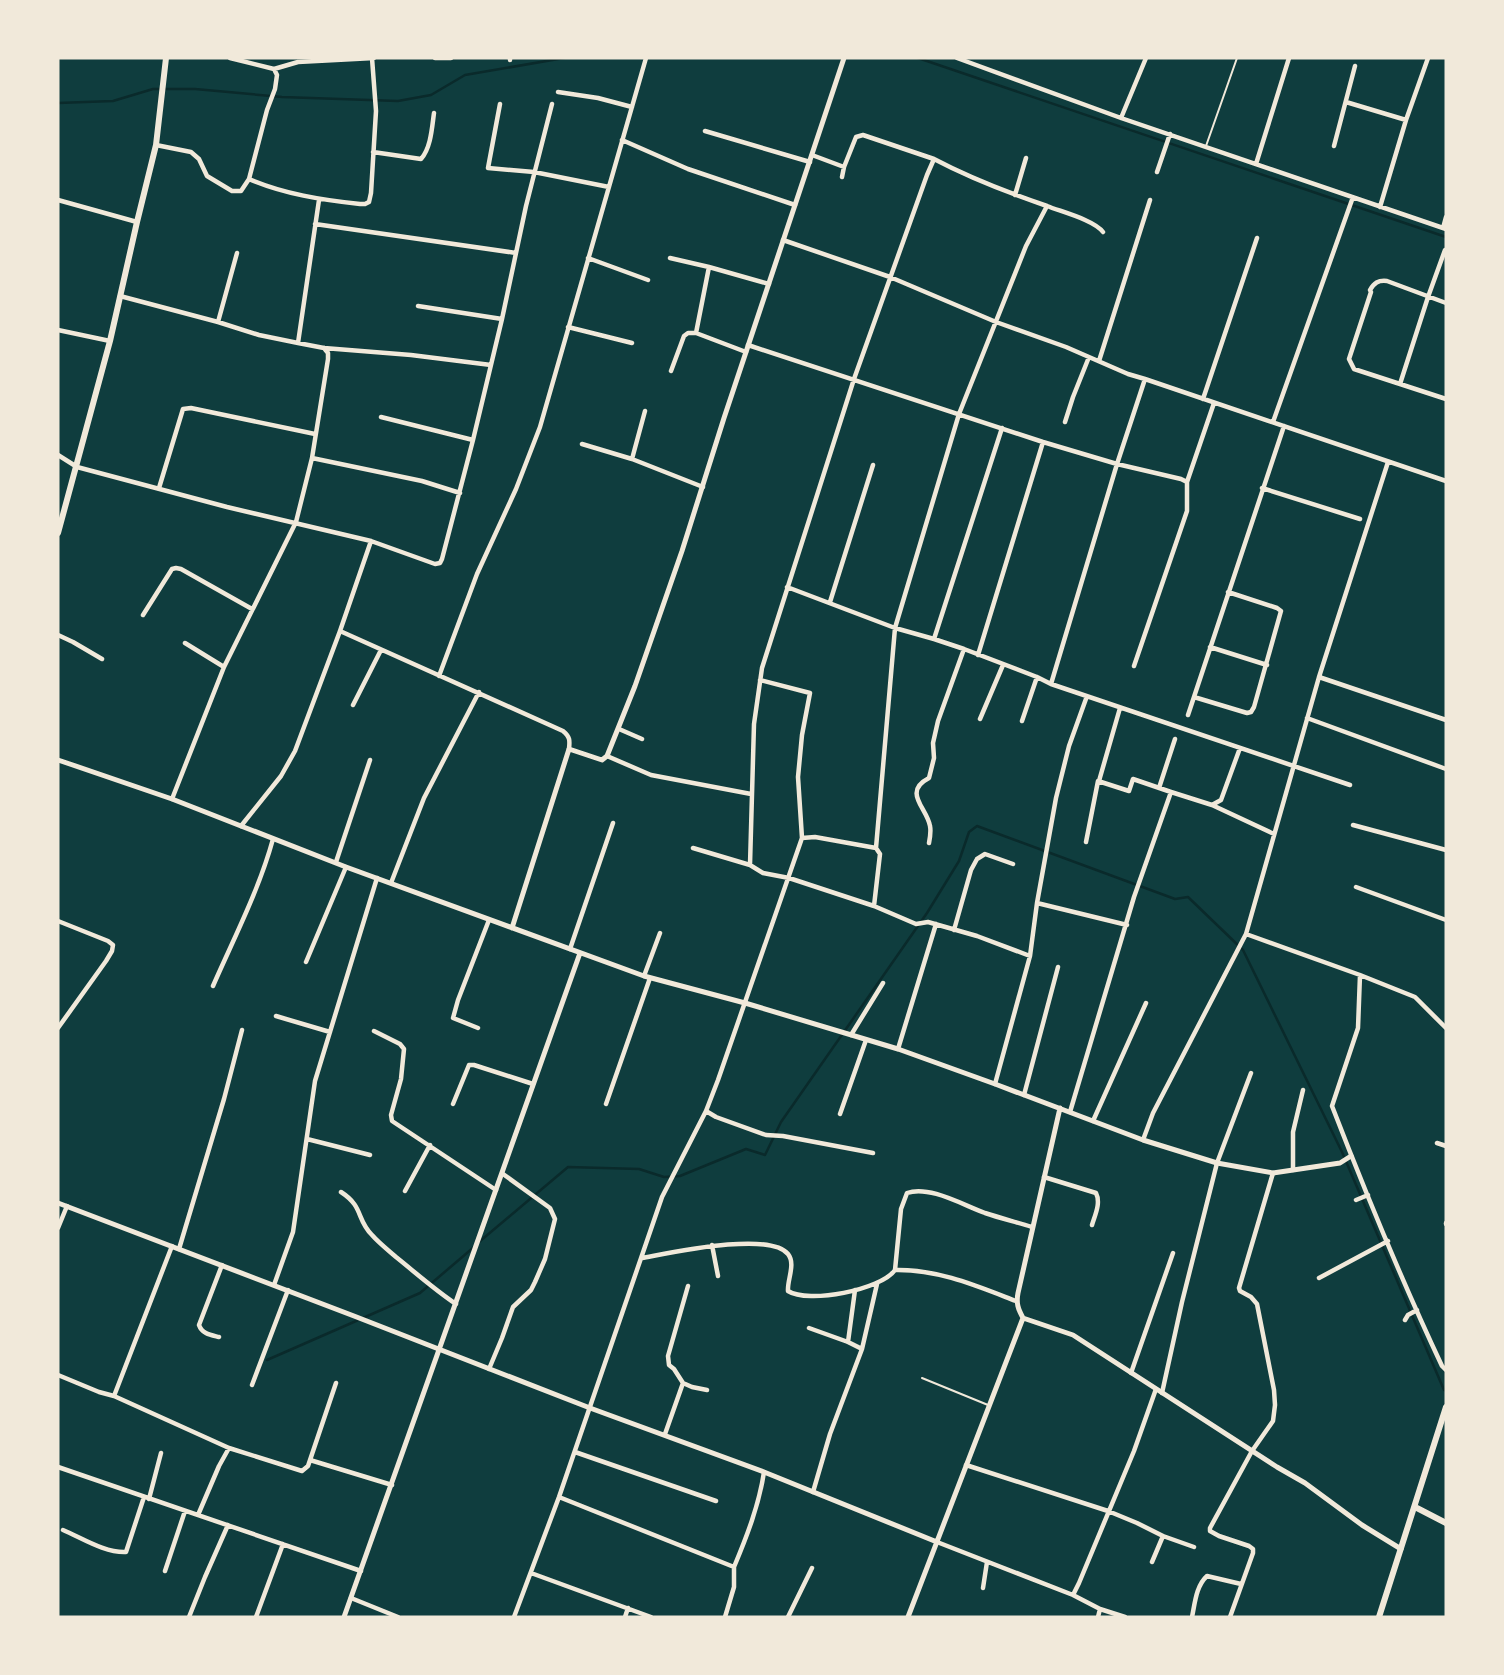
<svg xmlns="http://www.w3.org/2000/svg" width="1504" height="1675" font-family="Quicksand,sans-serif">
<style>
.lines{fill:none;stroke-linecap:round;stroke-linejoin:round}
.stream{stroke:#0a2a2b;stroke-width:2.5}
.service{stroke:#f1e9da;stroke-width:2}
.minor{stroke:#f1e9da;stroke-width:4.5}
.tertiary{stroke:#f1e9da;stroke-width:5}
.secondary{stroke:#f1e9da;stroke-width:6}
.primary{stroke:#f1e9da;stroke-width:6}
</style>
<rect width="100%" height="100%" fill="#0f3d3e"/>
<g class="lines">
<!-- stream -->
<path class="stream" d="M918 58 1446 237
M58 103 113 101 153 89H195L282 97 398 101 431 95 465 75 564 58
M479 1242 568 1167 639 1169 664 1177 680 1176 746 1149 765 1155 781 1122 927 913 959 861 969 832 977 826 1175 899 1188 897 1243 950 1342 1152 1444 1390 1446 1391
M267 1360 420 1293 474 1247"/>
<!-- service -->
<path class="service" d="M1206 146 1237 58
M922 1378 988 1405"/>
<!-- minor -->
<path class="minor" d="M230 58 274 69 298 62 374 58
M435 58H451
M957 58 1121 118 1446 229
M510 60V58
M558 92 598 98 632 107
M1346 102 1406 120
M500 104 488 168 534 172 609 187
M1121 118 1146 58
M705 131 810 162
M622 140 688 169 795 205
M156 145 191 152 199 159 207 176 232 191H241L249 179 267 110 275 89 277 75 274 69
M1334 146 1355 66
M373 152 421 159C431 148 432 127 434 113
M812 155 844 167
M1256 164 1289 58
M1157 172 1170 134
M842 177 844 167 856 137 863 135 934 159
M249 179C284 194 322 200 360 204H365L369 202 371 193 376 111 372 58
M1015 195 1026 158
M58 200 137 222
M1047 206C1062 212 1094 220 1103 232
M1380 207 1406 120 1428 58
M315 224 516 253
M1443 228 1446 217
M783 240 890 277 996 322 1066 347 1128 374 1145 379
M588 258 648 280
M670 258 709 267
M120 296 218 322 259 335 298 343 324 348 411 355 491 365
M1446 303 1387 281C1378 280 1374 283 1370 290L1371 292 1349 359 1354 369 1446 399
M418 306 502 319
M218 322 237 253
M568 327 632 343
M58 330 110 341
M696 333 709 267 769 284
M298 343 319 200
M748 345 1043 442 1117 464 1181 479 1187 482V511L1134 666
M1099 361 1150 200
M671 371 684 336 688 333H696L746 352
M1400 384 1428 297 1445 250
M1203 399 1257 238
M381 417 473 440
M1065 422 1073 397 1089 357
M1273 422 1353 197
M582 444 632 459 703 487
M58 455 77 467 227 507 371 541 435 564 440 563 442 559 473 440 502 319 526 206 552 104
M312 458 422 481 460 493
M632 459 645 411
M1187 482 1214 403
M159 488 183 409 191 408 315 434
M1262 488 1360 519
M787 587 895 628 934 639 964 649 1037 677 1051 684 1350 785
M830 602 873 465
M143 615 172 569 176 568 181 569 252 609
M340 631 563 731C570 737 570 740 569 749
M58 635 73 642 102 659
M934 639 1002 428
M185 643 224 667
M1210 647 1267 665
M978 655 1043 442
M439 676 477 574 516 489 540 427 646 58
M1319 677 1446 720
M760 680 810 693 802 735 798 777 802 838
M1051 684 1117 464 1145 379 1446 481
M1194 697 1247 713 1251 712 1254 707 1281 611 1277 608 1228 592
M353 705 381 650
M1188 715 1284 426
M1307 718 1446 769
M980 719 1003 665
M1022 721 1037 677
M619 729 642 739
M607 756 651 775 751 794
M1099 781 1120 708
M1159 788 1175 739
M172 799 224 667 296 522 312 458 328 359V353L324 348
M1212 805 1274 834
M1353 825 1446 850
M241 826 281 776 295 751 340 631 371 541
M1086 842 1098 781 1129 791 1133 779 1171 792
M929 843C930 838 931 831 930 826 927 808 902 792 929 778L934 758 933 743 938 721 964 649
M693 848 750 865
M336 862 370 760
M391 883 424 798 479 692
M1356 887 1446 920
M1037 903 1127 925
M874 906 880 854 876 848
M58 921 108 941 113 945 112 951 106 961 58 1028
M954 930 971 870 977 859 985 854 1013 864
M1246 934 1360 975 1415 997 1446 1028
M570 949 613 823
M306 962 346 867
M1360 975 1358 1028 1332 1106C1366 1194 1402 1281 1442 1366L1446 1370
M644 976 660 933
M213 986C234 938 259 890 273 839
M276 1016 330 1032
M478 1028 453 1018 458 1000 489 920
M374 1031 400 1044 404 1049 401 1079 391 1115 392 1121 496 1190
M851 1035 883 983
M898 1049 936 924
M995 1084 1030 956 1037 903 1056 798 1069 746 1087 696
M1024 1095 1058 967
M453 1104 469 1065H474L533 1084
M606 1104 650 978
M706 1111 716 1117 766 1135 783 1136 873 1153
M1070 1112 1134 897 1171 792 1212 805 1221 800 1240 748
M840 1114 866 1040
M1093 1121 1146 1003
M307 1139 370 1155
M1143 1140 1153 1113 1246 934 1319 677 1388 462
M1437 1143 1446 1146
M1293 1170V1132L1303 1090
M1044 1177 1096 1193C1101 1203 1095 1215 1092 1225
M405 1191 430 1145
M341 1192C364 1207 356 1219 372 1235 379 1243 388 1250 396 1257 416 1273 435 1290 456 1304
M1356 1200 1368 1195
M1446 1223V1224
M58 1228 67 1206
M712 1245 718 1276
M179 1249 224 1099 242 1030
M642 1258C670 1253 769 1231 788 1254 796 1264 787 1280 788 1291 808 1304 881 1290 895 1270 938 1269 977 1286 1016 1301
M895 1270 901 1209 907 1193C929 1185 963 1205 985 1213 1000 1218 1016 1222 1032 1227
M1319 1278 1388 1241
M274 1285 293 1232 315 1081 377 878
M1405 1320 1408 1315 1417 1310
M809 1328 848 1342 862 1349
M219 1337C211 1335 202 1334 199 1325L222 1265
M848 1342 855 1290
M489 1369 502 1338 513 1307 531 1290 535 1282 545 1259 555 1219 550 1208 503 1174
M1131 1373 1173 1253
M58 1375 99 1392 114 1396 229 1448 302 1471 308 1466 336 1383
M683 1383 674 1369 669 1365 668 1356 688 1286
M252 1385 288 1290
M1162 1393 1182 1302 1217 1163 1251 1073
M114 1396 172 1246
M665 1434 683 1383 692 1387 707 1390
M575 1452 716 1501
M310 1460 392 1485
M966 1465 1108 1511 1137 1523 1163 1536 1152 1562
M58 1467 361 1571
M813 1492 830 1434 862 1349 877 1284
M559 1497 734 1567V1587L725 1617
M149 1499 161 1453
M198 1515 219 1466 229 1448
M63 1530C82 1538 105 1553 126 1552L144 1497
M1163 1536 1194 1547
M937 1542 1073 1595 1100 1609 1098 1617
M734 1567C747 1536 759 1505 764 1472
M165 1571 185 1511
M531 1573 651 1617
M983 1588 987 1562
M1073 1595 1079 1583 1134 1451 1156 1389
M351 1598 398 1617
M1100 1609 1125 1617
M189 1617 205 1577 228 1525
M256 1617 283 1544
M514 1617 559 1497 662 1197 706 1111 718 1080 802 838 815 837 876 848 895 628 959 414 1026 246 1047 206C1009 193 970 178 934 159L927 175 854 379 762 668 754 724 750 865 763 873 789 878 874 906 916 924 928 922 977 936 1030 956
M625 1617 628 1608
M788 1617 812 1568
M1192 1617C1195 1603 1196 1586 1207 1576L1241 1584
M1230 1617 1253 1553V1549L1249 1546 1219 1536 1210 1531V1528L1252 1451 1273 1421 1275 1405 1274 1390 1257 1304 1251 1297 1240 1291 1239 1288 1273 1173"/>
<!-- tertiary -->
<path class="tertiary" d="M58 760 172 799 346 867 644 976 745 1003 898 1049 995 1084 1143 1140 1217 1163 1273 1173 1340 1163 1351 1156
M512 928 569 749 602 760 607 756 635 686 682 551 724 418 844 58
M58 1203 354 1316 590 1408 764 1472 937 1542
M1023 1318 1073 1335 1277 1467 1305 1483 1362 1525 1401 1549
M344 1617 580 953
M908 1617 1023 1318C1018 1309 1016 1303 1018 1293L1060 1108"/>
<!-- secondary -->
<path class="secondary" d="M58 533 110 341 137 222 156 145 166 58"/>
<!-- primary -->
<path class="primary" d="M1415 1507 1446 1523
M1379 1617 1446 1407"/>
</g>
<!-- border -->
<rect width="1504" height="1675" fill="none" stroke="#f1e9da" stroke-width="119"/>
</svg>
